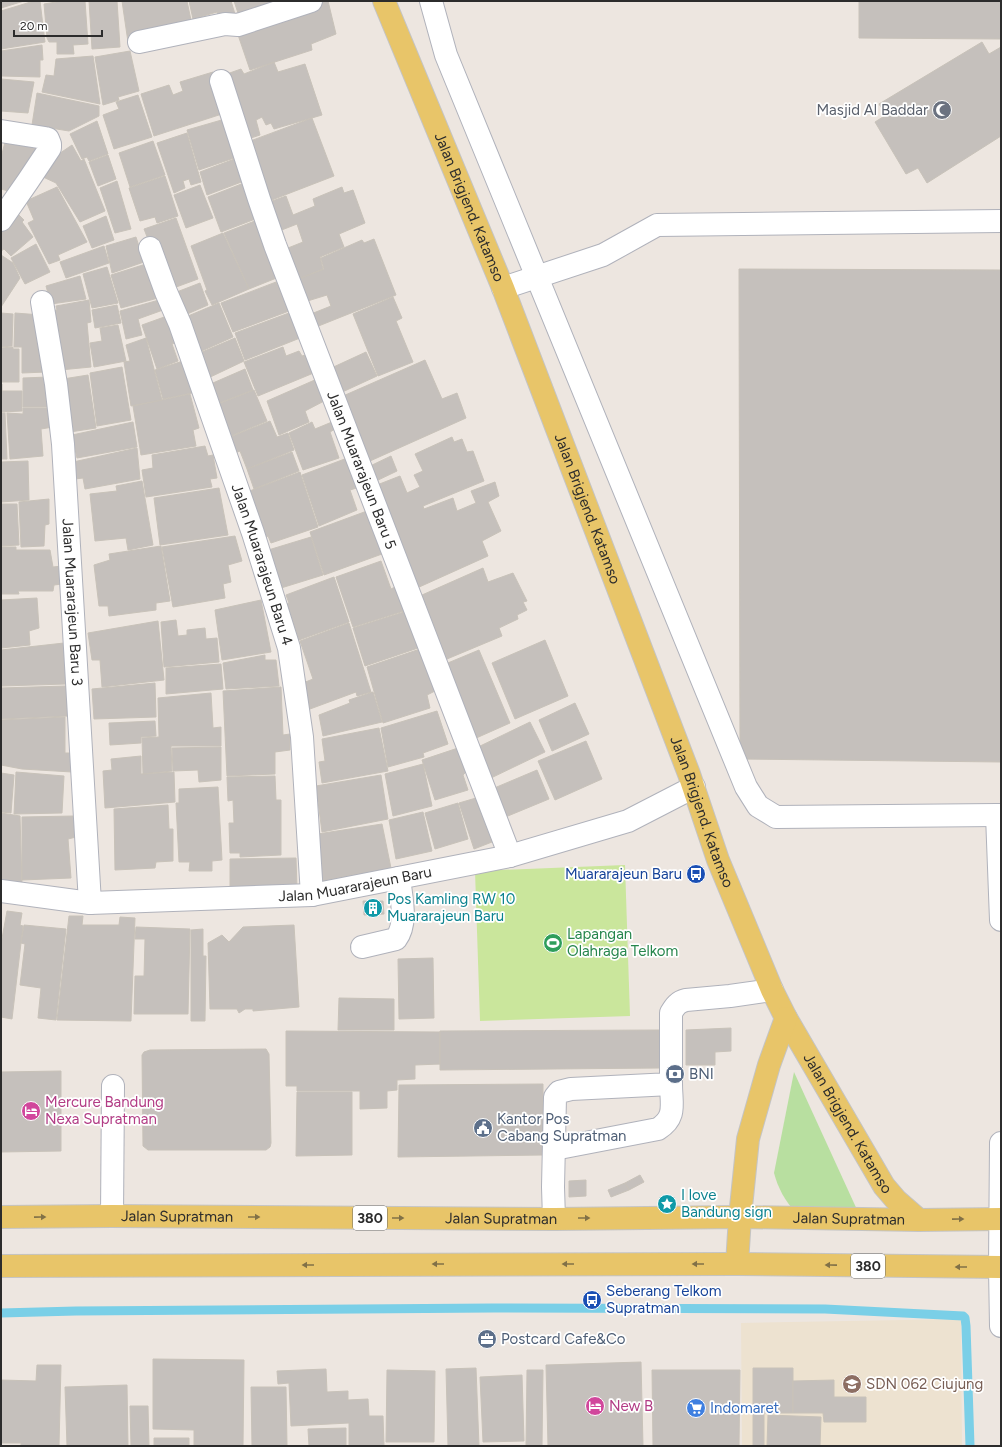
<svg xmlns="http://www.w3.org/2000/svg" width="1002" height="1447" font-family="Figtree,sans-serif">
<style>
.education{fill:#ede2d0}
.green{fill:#b8dfa0}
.pitch{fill:#cae69c}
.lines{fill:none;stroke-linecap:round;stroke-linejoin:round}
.stream{stroke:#7acfe7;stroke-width:9}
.building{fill:#c5c0bc;stroke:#c8c2b9}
.minor-casing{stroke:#b0b2bb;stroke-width:24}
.major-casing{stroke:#c4c4c4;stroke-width:24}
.minor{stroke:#fff;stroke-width:22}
.major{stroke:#e8c569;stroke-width:22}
.oneway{fill:#817147}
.labels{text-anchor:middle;stroke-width:3.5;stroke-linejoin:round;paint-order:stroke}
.shield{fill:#fff;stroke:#6b6b6b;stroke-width:1}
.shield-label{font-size:14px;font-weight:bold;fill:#2c2c2c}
.worship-label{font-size:15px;fill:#5b616d;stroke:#fff;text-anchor:end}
.street-label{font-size:15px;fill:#2c2c2c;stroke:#fff}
.transit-label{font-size:15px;fill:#164399;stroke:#fff;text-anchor:end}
.culture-label{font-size:15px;fill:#0d838f;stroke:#fff;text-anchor:start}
.leisure-label{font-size:15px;fill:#27864d;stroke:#fff;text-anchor:start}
.service-label{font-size:15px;fill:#4e5e75;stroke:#fff;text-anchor:start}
.hotel-label{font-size:15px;fill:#b23c85;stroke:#fff;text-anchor:start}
.education-label{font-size:15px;fill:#785e54;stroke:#fff;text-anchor:start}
.shop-label{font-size:15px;fill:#366cbe;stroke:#fff;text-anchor:start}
</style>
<rect width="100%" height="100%" fill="#ede6e0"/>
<!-- education -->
<path class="education" d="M961 1319 962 1446H742L741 1323Z"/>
<!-- green -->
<path class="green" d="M794 1072 859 1214 796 1213C785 1201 778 1188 774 1173Z"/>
<!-- pitch -->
<path class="pitch" d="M625 865 630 1016 480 1021 475 871Z"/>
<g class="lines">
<!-- stream -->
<path class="stream" d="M1 1313 76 1311 493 1308 825 1309 963 1316 965 1318 966 1326 970 1446"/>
</g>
<!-- building -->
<path class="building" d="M1 1H24L1 8Z
M34 1H40L45 42 1 49V11Z
M62 1H85L88 44 73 45 74 54H57V42H49L47 38 44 4Z
M89 1H117L120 47 92 49Z
M122 1H187L192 25 128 42Z
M189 1H231L235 14 219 18 217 12 193 19Z
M234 1H278L238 13Z
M316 1H328L336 34 311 44 312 50 250 70 236 29Z
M859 1H1001V39L859 38Z
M982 42 989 54 1001 47V136L927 183 918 168 906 174 875 122 886 115 879 104Z
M42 45 43 60H40V77L1 76V51Z
M130 51 139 91 118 97 119 100 103 105 95 57Z
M93 56 100 104 42 92 46 75 54 76 56 59Z
M274 62 278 72 305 64 322 115 274 129 271 123 266 125 262 117 256 120 260 135 245 140 224 75 241 69 244 74Z
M213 72 225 113 154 136 141 94 169 85 173 95 183 91 180 82Z
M1 79 34 82 28 113 1 111Z
M37 93 99 106V116L69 131 32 125Z
M138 95 152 137 114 149 103 115 119 109 116 102Z
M312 118 334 176 264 203 245 143Z
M225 119 237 157 199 170 187 130Z
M97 121 108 154 89 161 87 157 82 159 70 134Z
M187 133 201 182 191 185 189 179 183 181 185 188 174 193 157 143Z
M6 138 41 148 16 193 1 189V158Z
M153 141 165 175 130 187 119 153Z
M72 145 81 161 84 159 105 211 80 222 56 183 41 176 50 160Z
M108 155 116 179 98 186 89 162Z
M237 158 244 181 207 195 200 172Z
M165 176 178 216 157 223 155 217 140 221 129 188Z
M117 181 131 229 115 233 100 188Z
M244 183 258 218 221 232 208 197Z
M200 185 213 218 186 228 174 195Z
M57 187 87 242 58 255 60 260 49 264 28 223 34 220 26 201Z
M342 187 344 193 353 190 365 223 339 234 344 247 320 257 323 269 294 281 283 250 303 242 297 224 274 233 264 204 286 196 293 215 315 206 313 199Z
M14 210 24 220 22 222 33 237 11 256 4 249 1 251V226Z
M106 216 114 240 92 248 83 226Z
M176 218 198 279 168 290 144 229Z
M260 219 279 277 249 289 224 233Z
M223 233 249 289 212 305 205 291 207 290 191 246Z
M136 237 144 262 112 273 106 246Z
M374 239 396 295 311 329 306 316 331 306 327 295 301 303 293 281 324 269 321 258 362 240 364 243Z
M36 244 50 272 25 284 11 258Z
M104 246 109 263 66 278 60 262Z
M1 255 13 263 20 278 1 307Z
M146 264 158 298 121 308 111 275Z
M107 267 118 303 92 308 83 274Z
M739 269 1001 270V762L740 759Z
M80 276 86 299 51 304 46 286Z
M276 282 289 311 233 332 221 303Z
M200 283 208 305 178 318 169 295Z
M393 297 402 318 396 321 413 362 378 376 353 314Z
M89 300 91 322 87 323 91 367 60 370 51 311 57 310 56 306Z
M159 300 163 310 138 319 142 335 126 339 120 311Z
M219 303 233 337 195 354 181 319Z
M117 305 121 323 95 328 92 310Z
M1 313 13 314 12 346 1 347Z
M15 313 41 315 46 372 22 373V347H14Z
M289 313 300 338 245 360 235 333Z
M167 316 177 342 172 344 178 361 157 369 142 325Z
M118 325 126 361 94 367 90 343 102 341 100 328Z
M146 338 162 400 131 406 124 362 130 361 126 345Z
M235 338 244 361 204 380 195 355Z
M13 347V349H19V382H1V348Z
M283 347 286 356 299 351 302 356 309 354 316 372 258 396 244 362Z
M366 352 377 376 338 394 327 370Z
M425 360 442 399 457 393 466 418 370 461 343 396Z
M183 361 192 393 163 399 155 370Z
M122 367 131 420 97 426 90 373Z
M245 369 253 390 214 405 206 386Z
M88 375 96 428 70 432 63 379Z
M48 377 51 407H23V378Z
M317 379 326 400 305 411 309 422 279 435 267 401Z
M1 384H2V391H22V411L1 412Z
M254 390 267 421 224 439 213 406Z
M190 394 199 428 193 430 196 446 141 455 133 406Z
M23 408H51L53 427 41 429 43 456 10 459 7 413 23 414Z
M1 413H5L7 459H1Z
M270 421 277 437 288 433 294 450 247 469 240 451 230 455 225 439Z
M133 422 137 447 77 458 72 435Z
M312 422 315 429 332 422 335 429 330 432 339 458 303 470 289 433Z
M452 437 454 442 462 439 467 452 473 451 484 481 423 506 424 509 453 498 457 511 476 503 471 491 495 482 499 496 488 502 501 531 482 541 488 556 417 588 377 485 400 476 407 493 420 487 414 475 423 471 415 454Z
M205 446 208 456 213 455 217 478 210 479 212 487 146 497 142 470 153 468 152 455Z
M137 448 140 479 85 489 83 478 75 479 73 462Z
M292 452 299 471 254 489 247 469Z
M391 456 397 471 374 482 368 467Z
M350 457 360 487 350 490 357 510 319 526 302 475Z
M28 461 29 500 1 502V462Z
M300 472 318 527 271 543 268 536 262 539 247 492Z
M142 481 153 545 128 550 126 538 95 541 90 494 117 491 116 486Z
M219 488 228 535 160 545 154 498Z
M49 499V524L45 525 44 546 21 547 19 502Z
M1 504H17L19 545 1 546Z
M367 511 382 554 324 575 310 532Z
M235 536 242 561 228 565 231 582 223 584 225 598 173 607 162 547Z
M311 537 323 575 281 588 265 551Z
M161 546 170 601 156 603V610L109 616 108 606H99L94 565 110 560 109 554Z
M1 547H16V550H50L53 567 62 566V584L54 585 53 591H18L19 594H1Z
M381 561 391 589 395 587 404 611 353 627 336 577Z
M483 568 488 582 513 573 527 601 523 602 527 610 517 615 518 619 499 628 502 636 447 659 422 595Z
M334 577 349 622 299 640 287 604 289 603 286 595Z
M37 598 39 628 29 631 30 645 1 648V600Z
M261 600 271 652 222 660 215 610Z
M404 612 418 648 365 666 353 628Z
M176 620 178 636 187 635V630L205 628 206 639 217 638 219 662 164 667 161 622Z
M158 621 164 680 102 687 100 660H92L88 633Z
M349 623 371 692 357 696 356 692 310 709 303 683 313 679 300 641Z
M545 640 568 696 515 719 492 663Z
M64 643 66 684 1 686V650Z
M420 649 435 691 427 695 430 708 383 723 367 667Z
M479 650 510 723 474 739 443 665Z
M265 655V660H276L279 686 226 689 223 663Z
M221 664 223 689 166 694V668Z
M155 683 156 717 94 719 92 689Z
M66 686 68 716 1 719V688Z
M281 687 283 735 290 734V750L275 752V774L227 776 223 691Z
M373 692 382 722 323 736 319 715 350 703 349 700Z
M211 693 213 728 221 727V746H171L172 771 143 774 142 738 159 737 158 698Z
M575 703 589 734 552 751 539 720Z
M437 711 448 744 423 753 424 757 388 767 381 728Z
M65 717V753H72V772L22 769 1 765V720Z
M155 721 156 736 141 737V743L110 745 109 723Z
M530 722 545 752 491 778 476 748Z
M379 728 388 771 322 783 319 762 325 761 322 739Z
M586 741 602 779 555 800 538 761Z
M221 747V780L199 782 198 770 173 771 172 748Z
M458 748 466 772 463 775 468 790 435 800 422 760Z
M141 756V774L174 772 175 802 105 808 103 771 112 770 111 759Z
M423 764 432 806 393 816 385 774Z
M537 770 549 799 503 818 492 789Z
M16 772 64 776 62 813 14 814Z
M1 773 14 775 11 813 1 812Z
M381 775 388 819 322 832 316 786Z
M275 776 276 800H281V855L240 857V853H230L229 823H234L233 800 228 801 227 777Z
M218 787 222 860 212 861V871H189L190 862H179L176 803H179V789Z
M476 798 492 842 474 849 459 803Z
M458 803 468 839 435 849 425 813Z
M168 805 169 829H173V861L156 862 155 868 115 870 114 809Z
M423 812 432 851 396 859 389 820Z
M1 813 20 816 22 885 1 884Z
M74 816 76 837 68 839 71 878 22 880V817Z
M382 824 392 873 365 879 362 873 317 882 311 835Z
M296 858 297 888 230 889V859Z
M363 901H383L384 914 364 915Z
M7 911 22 913 20 925 23 926 12 1019 1 1017V944Z
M69 916H83L82 925H119L120 917 135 918 131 1021 57 1020Z
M24 925 66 929 56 1020 38 1018 41 988 20 985 25 944 21 943Z
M294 925 299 1007 253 1011V1009H245L239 1013 237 1009H210L208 943 222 935 229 942 243 927Z
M136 927 190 929 188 1014H134L135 976H144L145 939H135Z
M203 929V956H206L205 1021H191V930Z
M433 958 434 1018 399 1019 398 959Z
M339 998 394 999V1030H338Z
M731 1028V1051L715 1052V1065H686V1030Z
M659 1030 660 1068 440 1070V1031Z
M286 1031 440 1032V1064L415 1065V1079L397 1080V1090L387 1091V1108L360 1109V1091H297V1086H286Z
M266 1049 269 1054 271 1143 270 1147 266 1150H148L143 1146 142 1055 144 1052 150 1050Z
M61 1071V1151L1 1152V1072Z
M543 1084V1155L398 1157 399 1085Z
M297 1092H352V1155L296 1156Z
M640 1175 644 1182 629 1190 625 1183Z
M586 1180V1196L569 1197V1181Z
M625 1183 629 1190 611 1197 608 1190Z
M153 1359 244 1360 243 1446H194V1430L153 1429Z
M641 1362 643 1446H548L546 1365Z
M37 1365H61L59 1446H21V1443H1V1380L36 1381Z
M476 1368 479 1446H448L446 1369Z
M753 1368H793V1413H753Z
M326 1369 327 1392 348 1391V1400L368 1399 369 1416H383L384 1446H349V1423L291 1426 289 1383 278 1384 277 1371Z
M387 1370 435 1371 434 1442H386Z
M527 1370H543L542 1446H526Z
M652 1370H740L739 1446H653Z
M522 1375 524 1441 483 1442 480 1377Z
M834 1380V1397H866V1422H824L823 1413H793V1381Z
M127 1385 128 1446H67L65 1387Z
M251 1387H286L287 1446H252Z
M130 1406H148L149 1446H131Z
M753 1413H764V1446H753Z
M768 1415 821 1417 820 1446H767Z
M346 1428V1446H309L308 1429Z
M154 1438H189V1446H154Z"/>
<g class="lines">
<defs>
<g id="minor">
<path d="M431 1 446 55 746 787 758 806 776 817 997 815"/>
<path d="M139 42 225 24 238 25 311 1"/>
<path id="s1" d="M221 81 259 199 275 245 510 856"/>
<path d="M1 131 45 138 48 139 50 144V148L28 181 1 220"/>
<path id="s2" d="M150 248 166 292 180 324 253 533 289 648 302 737 312 895"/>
<path d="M503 288 603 255 657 225 1001 221"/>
<path id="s3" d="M42 302 56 384 63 444 90 903"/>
<path d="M1001 815H997L1001 920"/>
<path id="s4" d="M1 891 90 903 312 895 510 856 628 821 694 787"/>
<path d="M362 947 396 939C408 923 401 897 399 878"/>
<path d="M1001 1143 1000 1267 1001 1326"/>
<path d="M554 1149 658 1129C677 1117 671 1104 671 1084"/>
<path d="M112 1216 113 1086"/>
<path d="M554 1219 553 1187 555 1097 559 1092 571 1089 671 1084V1013C675 1006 678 1002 686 1000L730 996 772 990"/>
</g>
<g id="major">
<path id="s5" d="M384 1 503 288 689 774 718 860 772 990 786 1018 884 1186 896 1200 919 1220"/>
<path id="s6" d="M1 1217 112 1216 554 1219 740 1217 919 1220 1001 1219"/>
<path d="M737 1264 740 1217 748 1139 769 1065 786 1018"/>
<path d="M1 1266 737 1264 1000 1267"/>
</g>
</defs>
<!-- minor casing -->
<use href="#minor" class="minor-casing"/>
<!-- major casing -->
<use href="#major" class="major-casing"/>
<!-- minor -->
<use href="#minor" class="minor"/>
<!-- major -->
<use href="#major" class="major"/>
</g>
<!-- one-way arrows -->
<defs><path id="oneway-solid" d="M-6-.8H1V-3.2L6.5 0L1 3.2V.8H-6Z"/></defs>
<g class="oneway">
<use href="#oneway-solid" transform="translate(40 1217) rotate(-1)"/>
<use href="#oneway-solid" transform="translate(254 1217)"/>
<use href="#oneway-solid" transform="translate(398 1218)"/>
<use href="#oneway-solid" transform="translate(584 1218)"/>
<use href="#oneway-solid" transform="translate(958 1219) rotate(-1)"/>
<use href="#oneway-solid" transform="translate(438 1264) rotate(180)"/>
<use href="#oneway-solid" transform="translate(568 1264) rotate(180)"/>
<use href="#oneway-solid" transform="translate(698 1264) rotate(180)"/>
<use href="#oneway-solid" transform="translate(308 1265) rotate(180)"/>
<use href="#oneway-solid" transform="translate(831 1265) rotate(-179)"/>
<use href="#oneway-solid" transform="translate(961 1267) rotate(-180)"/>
</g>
<!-- icons -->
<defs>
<symbol id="mosque-disc" viewBox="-11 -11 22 22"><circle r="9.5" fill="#6b7280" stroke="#fff"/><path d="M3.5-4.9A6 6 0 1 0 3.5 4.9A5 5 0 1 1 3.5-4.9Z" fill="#fff"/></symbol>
<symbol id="bus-disc" viewBox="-11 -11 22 22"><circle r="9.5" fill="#1a4fb4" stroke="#fff"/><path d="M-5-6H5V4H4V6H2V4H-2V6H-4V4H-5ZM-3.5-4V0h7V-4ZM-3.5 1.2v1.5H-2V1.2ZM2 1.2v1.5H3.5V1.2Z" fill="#fff"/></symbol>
<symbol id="building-disc" viewBox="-11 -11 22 22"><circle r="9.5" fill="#0f9aa8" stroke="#fff"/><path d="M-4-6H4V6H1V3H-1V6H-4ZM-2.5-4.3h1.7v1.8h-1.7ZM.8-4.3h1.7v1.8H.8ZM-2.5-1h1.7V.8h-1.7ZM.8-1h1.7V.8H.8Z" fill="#fff"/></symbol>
<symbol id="stadium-disc" viewBox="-11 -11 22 22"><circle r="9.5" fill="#2e9e5b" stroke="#fff"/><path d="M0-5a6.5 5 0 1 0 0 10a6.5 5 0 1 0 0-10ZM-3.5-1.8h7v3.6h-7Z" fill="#fff"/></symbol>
<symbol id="bank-disc" viewBox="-11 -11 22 22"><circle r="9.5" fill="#5c6f8a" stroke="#fff"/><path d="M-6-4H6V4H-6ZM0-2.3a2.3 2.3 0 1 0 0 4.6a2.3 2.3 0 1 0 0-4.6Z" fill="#fff"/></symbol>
<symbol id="hotel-disc" viewBox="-11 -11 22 22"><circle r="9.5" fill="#d1479c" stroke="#fff"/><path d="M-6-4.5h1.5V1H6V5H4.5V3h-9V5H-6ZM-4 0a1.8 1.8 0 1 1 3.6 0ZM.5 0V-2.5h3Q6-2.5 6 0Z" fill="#fff"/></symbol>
<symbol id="civic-disc" viewBox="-11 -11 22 22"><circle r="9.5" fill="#5c6f8a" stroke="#fff"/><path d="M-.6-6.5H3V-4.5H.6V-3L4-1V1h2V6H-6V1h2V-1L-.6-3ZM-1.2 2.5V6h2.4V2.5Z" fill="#fff"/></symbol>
<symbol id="sight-disc" viewBox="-11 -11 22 22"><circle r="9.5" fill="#0f9aa8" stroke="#fff"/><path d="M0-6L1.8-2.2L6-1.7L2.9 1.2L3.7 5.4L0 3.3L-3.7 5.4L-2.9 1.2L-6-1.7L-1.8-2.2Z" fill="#fff"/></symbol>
<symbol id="office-disc" viewBox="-11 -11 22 22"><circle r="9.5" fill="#5c6f8a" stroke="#fff"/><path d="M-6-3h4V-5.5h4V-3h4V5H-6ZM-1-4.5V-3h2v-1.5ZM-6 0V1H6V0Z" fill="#fff"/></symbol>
<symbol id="school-disc" viewBox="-11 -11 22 22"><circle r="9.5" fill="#8d6e63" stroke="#fff"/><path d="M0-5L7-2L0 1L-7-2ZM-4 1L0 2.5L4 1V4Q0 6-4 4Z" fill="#fff"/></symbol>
<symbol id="supermarket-disc" viewBox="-11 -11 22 22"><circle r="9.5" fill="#3f7fe0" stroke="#fff"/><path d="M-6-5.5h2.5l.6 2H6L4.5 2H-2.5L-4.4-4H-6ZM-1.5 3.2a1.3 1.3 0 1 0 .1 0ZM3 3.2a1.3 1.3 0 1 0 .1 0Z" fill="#fff"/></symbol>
</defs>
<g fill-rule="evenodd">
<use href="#mosque-disc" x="931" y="99" width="22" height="22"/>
<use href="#bus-disc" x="685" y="863" width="22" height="22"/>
<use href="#building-disc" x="362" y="897" width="22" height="22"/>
<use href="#stadium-disc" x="542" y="932" width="22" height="22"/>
<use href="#bank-disc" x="664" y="1063" width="22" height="22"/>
<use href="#hotel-disc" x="20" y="1100" width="22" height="22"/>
<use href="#civic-disc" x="472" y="1117" width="22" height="22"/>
<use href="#sight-disc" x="656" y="1193" width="22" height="22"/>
<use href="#bus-disc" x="581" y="1289" width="22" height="22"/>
<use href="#office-disc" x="476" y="1328" width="22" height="22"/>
<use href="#school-disc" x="841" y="1373" width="22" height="22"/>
<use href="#hotel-disc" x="584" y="1395" width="22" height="22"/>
<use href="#supermarket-disc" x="685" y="1397" width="22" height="22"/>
</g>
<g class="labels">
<!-- shield labels -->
<g class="shield">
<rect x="353" y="1206" width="34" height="24" rx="3"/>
<rect x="851" y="1254" width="34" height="24" rx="3"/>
</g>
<g class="shield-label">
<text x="370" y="1223">380</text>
<text x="868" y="1271">380</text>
</g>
<!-- worship labels -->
<g class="worship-label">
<text x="928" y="115">Masjid Al Baddar</text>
</g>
<!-- street labels -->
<g class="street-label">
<text dy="5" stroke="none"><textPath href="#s5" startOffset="223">Jalan Brigjend. Katamso</textPath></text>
<text dy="5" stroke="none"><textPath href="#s1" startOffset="414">Jalan Muararajeun Baru 5</textPath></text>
<text dy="5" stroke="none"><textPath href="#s5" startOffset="547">Jalan Brigjend. Katamso</textPath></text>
<text dy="5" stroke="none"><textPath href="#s2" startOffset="336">Jalan Muararajeun Baru 4</textPath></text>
<text dy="5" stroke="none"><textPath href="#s3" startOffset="302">Jalan Muararajeun Baru 3</textPath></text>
<text dy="5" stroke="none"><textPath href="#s5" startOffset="871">Jalan Brigjend. Katamso</textPath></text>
<text dy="5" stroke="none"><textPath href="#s4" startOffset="356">Jalan Muararajeun Baru</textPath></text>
<text dy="5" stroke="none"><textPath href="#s5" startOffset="1216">Jalan Brigjend. Katamso</textPath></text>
<text dy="5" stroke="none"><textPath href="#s6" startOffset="176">Jalan Supratman</textPath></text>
<text dy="5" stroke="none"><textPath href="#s6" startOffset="500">Jalan Supratman</textPath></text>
<text dy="5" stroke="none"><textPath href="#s6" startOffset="848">Jalan Supratman</textPath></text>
</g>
<!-- transit labels -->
<g class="transit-label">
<text x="682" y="879">Muararajeun Baru</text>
<text x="606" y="1296" text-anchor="start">Seberang Telkom<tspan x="606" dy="17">Supratman</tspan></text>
</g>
<!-- culture labels -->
<g class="culture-label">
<text x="387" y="904">Pos Kamling RW 10<tspan x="387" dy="17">Muararajeun Baru</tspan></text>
<text x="681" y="1200">I love<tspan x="681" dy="17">Bandung sign</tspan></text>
</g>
<!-- leisure labels -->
<g class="leisure-label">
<text x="567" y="939">Lapangan<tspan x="567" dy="17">Olahraga Telkom</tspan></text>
</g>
<!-- service labels -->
<g class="service-label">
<text x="689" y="1079">BNI</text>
<text x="497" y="1124">Kantor Pos<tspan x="497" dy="17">Cabang Supratman</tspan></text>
<text x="501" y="1344">Postcard Cafe&amp;Co</text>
</g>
<!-- hotel labels -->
<g class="hotel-label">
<text x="45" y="1107">Mercure Bandung<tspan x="45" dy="17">Nexa Supratman</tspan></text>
<text x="609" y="1411">New B</text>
</g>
<!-- education labels -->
<g class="education-label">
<text x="866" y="1389">SDN 062 Ciujung</text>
</g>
<!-- shop labels -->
<g class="shop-label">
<text x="710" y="1413">Indomaret</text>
</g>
</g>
<!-- border -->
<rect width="1002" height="1447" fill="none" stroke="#2c2c2c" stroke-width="4"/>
<!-- scale -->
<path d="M14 30v6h88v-6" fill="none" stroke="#2c2c2c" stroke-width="2"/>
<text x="20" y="30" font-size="12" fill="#2c2c2c" stroke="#ffffff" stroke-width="3" paint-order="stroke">20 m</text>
</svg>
